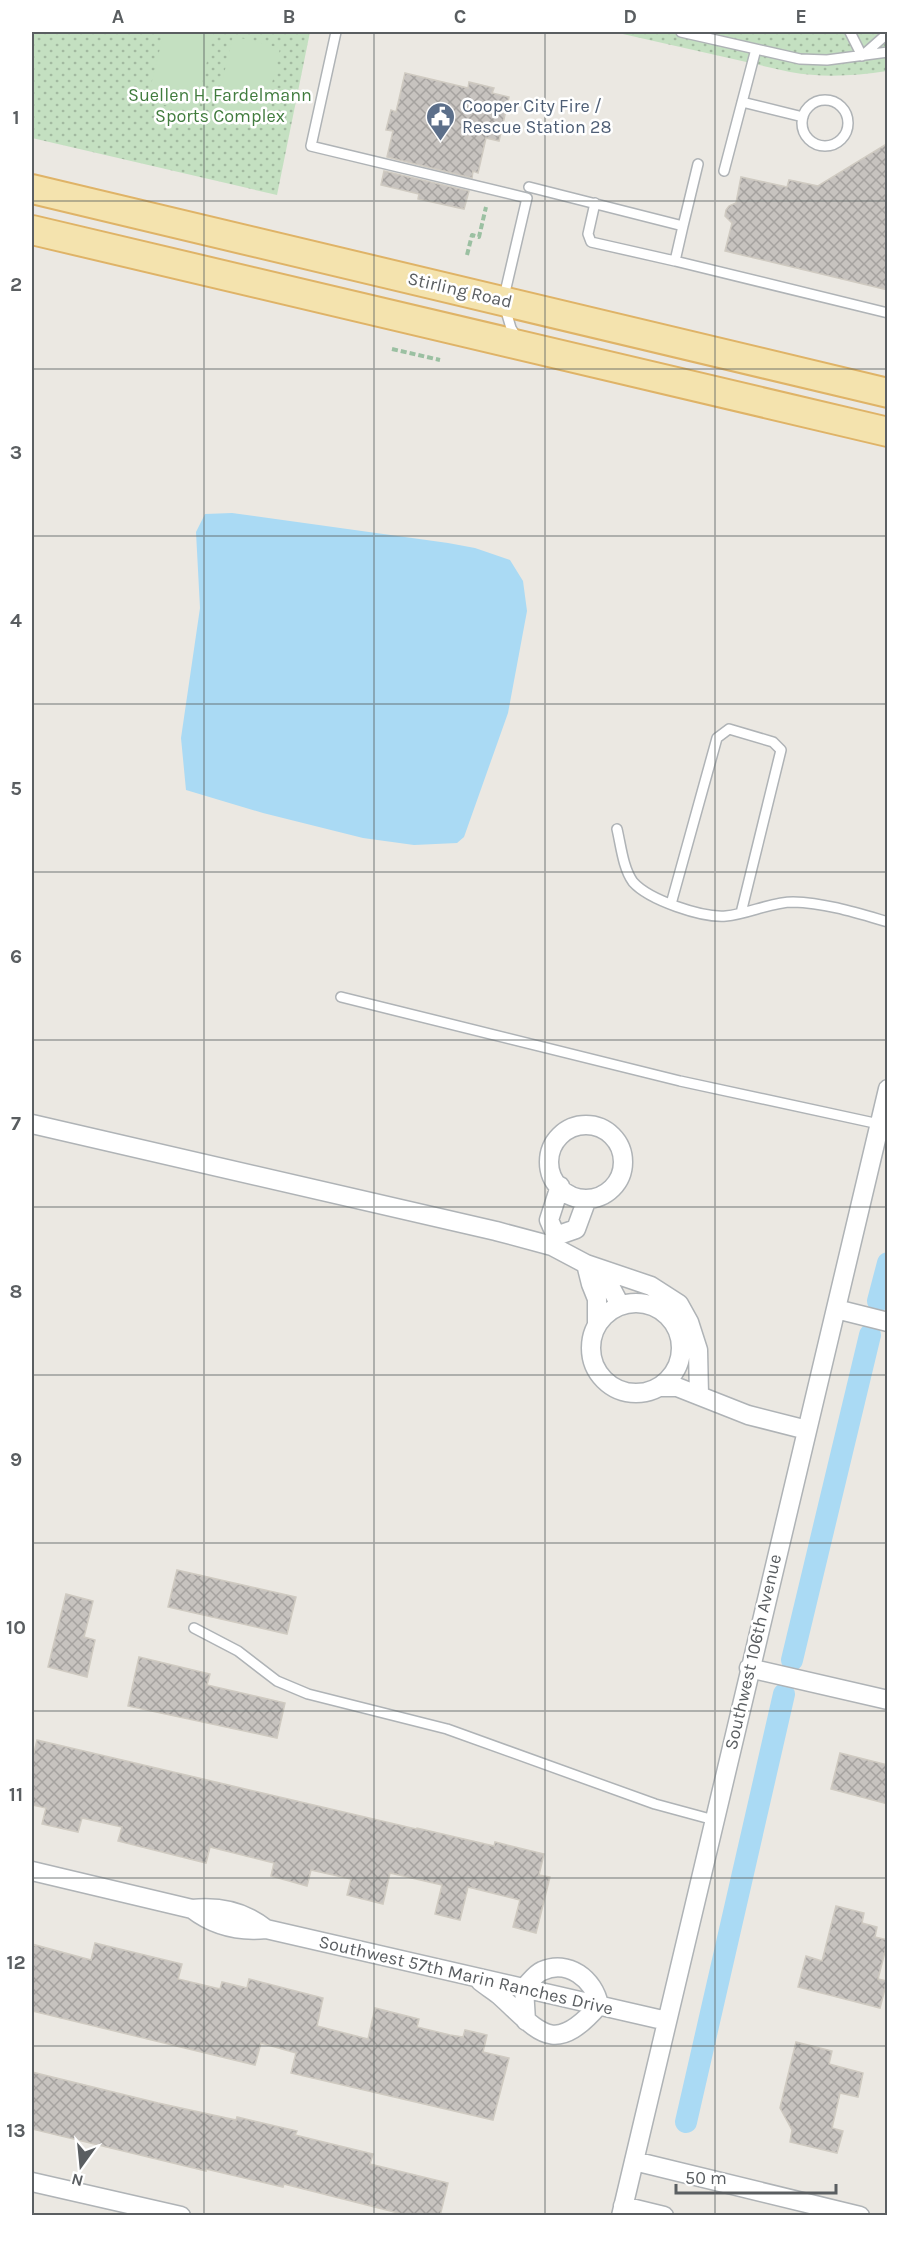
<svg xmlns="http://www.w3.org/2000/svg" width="919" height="2247" font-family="Karla,sans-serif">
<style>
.park{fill:url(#park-dots)}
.pitch{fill:#c4e0c1}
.water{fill:#aadaf4}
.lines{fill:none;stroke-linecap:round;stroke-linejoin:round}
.canal{stroke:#aadaf4;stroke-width:22}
.building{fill:url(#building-cross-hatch);stroke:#cfcac1;stroke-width:1.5}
.lane-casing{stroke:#afb3b6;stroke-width:12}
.street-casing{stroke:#afb3b6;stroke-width:21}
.primary-casing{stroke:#dfb367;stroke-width:32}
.path{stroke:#9bc0a2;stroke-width:4;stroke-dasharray:6 3;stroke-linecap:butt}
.lane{stroke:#fff;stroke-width:9}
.street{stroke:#fff;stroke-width:18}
.primary{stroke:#f4e3ae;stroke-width:28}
.grid{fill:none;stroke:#5a5e61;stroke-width:1.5;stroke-opacity:0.55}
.labels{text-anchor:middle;stroke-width:5;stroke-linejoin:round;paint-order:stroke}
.park-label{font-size:18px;fill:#417c3e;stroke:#fff}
.service-label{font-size:18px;fill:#4e5e75;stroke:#fff;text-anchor:start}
.street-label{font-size:18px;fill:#5a5e61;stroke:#fff}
.neatline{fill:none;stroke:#5a5e61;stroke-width:2}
.grid-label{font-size:20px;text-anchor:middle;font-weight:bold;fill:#5a5e61}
</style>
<defs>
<pattern id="park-dots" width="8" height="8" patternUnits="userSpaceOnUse" patternTransform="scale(1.5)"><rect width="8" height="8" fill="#c4e0c1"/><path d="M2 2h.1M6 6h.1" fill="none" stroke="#a2b9a0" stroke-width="1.8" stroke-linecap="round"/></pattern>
<pattern id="building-cross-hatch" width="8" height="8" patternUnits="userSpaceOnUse" patternTransform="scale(1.5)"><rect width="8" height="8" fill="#c7c3bf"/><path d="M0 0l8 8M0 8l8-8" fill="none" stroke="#a5a29f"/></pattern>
</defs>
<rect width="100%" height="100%" fill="#ebe8e2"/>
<!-- park -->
<path class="park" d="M32 32H310L277 195 32 138Z
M614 32H887V71C854 76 823 78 790 72Z"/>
<!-- pitch -->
<path class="pitch" d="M164 32H214L195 112 147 101Z
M233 36 280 48 262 128 214 116Z"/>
<!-- water -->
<path class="water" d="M232 513 448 543 475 548 510 560 523 581 527 611 508 713 464 837 457 843 414 845 363 838 263 813 186 790 181 738 200 608 196 532 205 514Z"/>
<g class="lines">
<!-- canal -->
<path class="canal" d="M878 1301 888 1263
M792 1660 870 1335
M686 2122 784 1694"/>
</g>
<!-- building -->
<path class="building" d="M405 73 468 88 469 82 494 88 492 93 509 97 499 141 486 138 478 173 473 171 472 178 387 157 393 131 386 130 391 110 396 112Z
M888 143V290L725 251 732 223 725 216 726 210 729 206 736 203 741 177 787 187 789 180 818 186Z
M384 171 469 191 464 209 418 199 419 194 381 185Z
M177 1570 296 1597 287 1634 168 1607Z
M66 1594 93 1601 84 1637 95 1640 87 1677 48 1667Z
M139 1657 210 1674 207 1685 285 1703 277 1738 128 1706Z
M37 1740 416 1829 417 1828 494 1846 495 1842 544 1854 539 1875 550 1877 536 1933 513 1927 520 1900 468 1887 460 1920 435 1914 442 1885 390 1873 383 1904 347 1895 351 1879 311 1870 307 1886 271 1876 274 1863 210 1847 206 1863 118 1841 122 1827 82 1818 78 1832 42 1824 46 1808 32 1805V1761Z
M840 1753 888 1765V1804L831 1789Z
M836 1906 864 1913 862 1923 877 1927 875 1937 888 1940 878 1979 887 1981 880 2008 798 1987 806 1956 822 1961Z
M95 1943 182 1964 178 1979 220 1989 222 1982 247 1988 249 1979 323 1998 317 2026 368 2039 375 2008 419 2019 417 2027 450 2035 463 2037 465 2030 487 2035 483 2052 509 2058 493 2120 291 2073 296 2053 261 2043 255 2065 32 2011V1944L91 1960Z
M796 2042 832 2051 829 2064 863 2073 858 2097 840 2093 832 2128 843 2131 837 2153 790 2142 792 2130 780 2108Z
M32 2072 158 2103 236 2120 237 2117 297 2131 295 2135 373 2154 370 2164 448 2183 440 2216H410L284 2184 283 2187 206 2169V2171L32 2129Z"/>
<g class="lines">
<defs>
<path id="lane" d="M336 32 311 146 527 198 503 301 511 328 517 338
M681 32 800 59 827 60 888 52
M850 32 862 56
M862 56 888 33
M802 123a23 23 0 1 1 46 0a23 23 0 1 1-46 0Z
M742 102 803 117
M724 171 756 49
M529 187 683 226 675 261 888 313
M595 203 588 234 591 242 675 261
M683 226 698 164
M617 829C621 846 623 868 633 882 649 900 702 918 726 916 748 914 771 902 793 902 826 903 857 913 888 922
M671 904 717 738 729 729 773 742 781 750 741 913
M341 997 680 1081 879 1124
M194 1628 238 1651 277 1681 308 1694 447 1729 655 1804 714 1820"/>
<path id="street" d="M32 1124 496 1231 552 1246 586 1264 651 1286 679 1304 689 1322 698 1350 699 1395
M549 1162a37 37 0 1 1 74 0a37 37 0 1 1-74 0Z
M556 1236 549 1220 560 1186
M552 1246 556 1236 576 1229 587 1199
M586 1264 591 1284 597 1299V1324
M592 1270 611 1288 620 1305
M591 1348a45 45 0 1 1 90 0a45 45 0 1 1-90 0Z
M836 1309 888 1322
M659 1387H677L748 1415 807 1430
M749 1668 888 1700
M32 1871 192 1909C220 1906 244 1911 266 1929
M192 1909C214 1926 238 1932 266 1929L667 2021
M480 1981C486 1986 493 1990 499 1995 539 2031 553 2058 599 2005 594 1979 568 1959 542 1971 535 1974 530 1982 524 1988L526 2021
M634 2161 860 2216
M32 2182 181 2216
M623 2206 664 2216
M621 2216 888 1089"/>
<path id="primary" d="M32 189 888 393
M32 230 888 432"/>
</defs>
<!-- lane casing -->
<use href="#lane" class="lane-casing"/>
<!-- street casing -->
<use href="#street" class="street-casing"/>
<!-- primary casing -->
<use href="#primary" class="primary-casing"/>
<!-- path -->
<path class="path" d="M467 255 472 235 479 237 486 207
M392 349 440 360"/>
<!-- lane -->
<use href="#lane" class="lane"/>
<!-- street -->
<use href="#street" class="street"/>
<!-- primary -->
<use href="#primary" class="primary"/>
</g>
<!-- grid -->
<path class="grid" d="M204 32V2216M374 32V2216M545 32V2216M715 32V2216M32 201H888M32 369H888M32 536H888M32 704H888M32 872H888M32 1040H888M32 1207H888M32 1375H888M32 1543H888M32 1711H888M32 1878H888M32 2046H888"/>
<!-- icons -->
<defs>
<symbol id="civic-pin" viewBox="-11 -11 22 30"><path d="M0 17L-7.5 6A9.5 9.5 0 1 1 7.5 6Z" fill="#5c6f8a" stroke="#fff"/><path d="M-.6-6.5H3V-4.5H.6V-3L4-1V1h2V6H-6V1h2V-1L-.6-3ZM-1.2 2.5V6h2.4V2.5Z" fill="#fff"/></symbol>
</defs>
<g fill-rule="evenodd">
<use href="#civic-pin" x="424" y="100" width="33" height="45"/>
</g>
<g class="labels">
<!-- park labels -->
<g class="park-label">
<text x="220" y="101">Suellen H. Fardelmann<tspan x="220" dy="21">Sports Complex</tspan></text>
</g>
<!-- service labels -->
<g class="service-label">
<text x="462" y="112">Cooper City Fire /<tspan x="462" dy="21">Rescue Station 28</tspan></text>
</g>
<!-- street labels -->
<g class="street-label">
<text transform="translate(460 290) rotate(13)" y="6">Stirling Road</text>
<text transform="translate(753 1652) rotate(-77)" y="6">Southwest 106th Avenue</text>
<text transform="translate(466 1975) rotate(13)" y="6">Southwest 57th Marin Ranches Drive</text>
</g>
</g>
<!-- border -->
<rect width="919" height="2247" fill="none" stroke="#ffffff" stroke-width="66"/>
<!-- north arrow -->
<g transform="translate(81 2166) rotate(195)" stroke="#ffffff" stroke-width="4.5" paint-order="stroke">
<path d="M0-4.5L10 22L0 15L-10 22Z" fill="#5a5e61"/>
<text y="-9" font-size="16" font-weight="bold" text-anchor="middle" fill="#5a5e61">N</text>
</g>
<!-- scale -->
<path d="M676 2184v9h160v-9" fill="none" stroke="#5a5e61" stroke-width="3"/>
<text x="685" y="2184" font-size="18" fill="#5a5e61" stroke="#ffffff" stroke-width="4.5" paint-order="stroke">50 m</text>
<rect x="33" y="33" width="853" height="2181" class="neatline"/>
<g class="grid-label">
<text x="118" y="23">A</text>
<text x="289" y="23">B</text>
<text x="460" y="23">C</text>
<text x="630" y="23">D</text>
<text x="801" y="23">E</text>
<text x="16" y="124">1</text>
<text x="16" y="291">2</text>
<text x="16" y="459">3</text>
<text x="16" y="627">4</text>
<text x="16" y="795">5</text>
<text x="16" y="963">6</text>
<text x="16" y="1130">7</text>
<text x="16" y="1298">8</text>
<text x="16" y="1466">9</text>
<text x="16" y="1634">10</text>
<text x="16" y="1801">11</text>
<text x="16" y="1969">12</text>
<text x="16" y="2137">13</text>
</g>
</svg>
